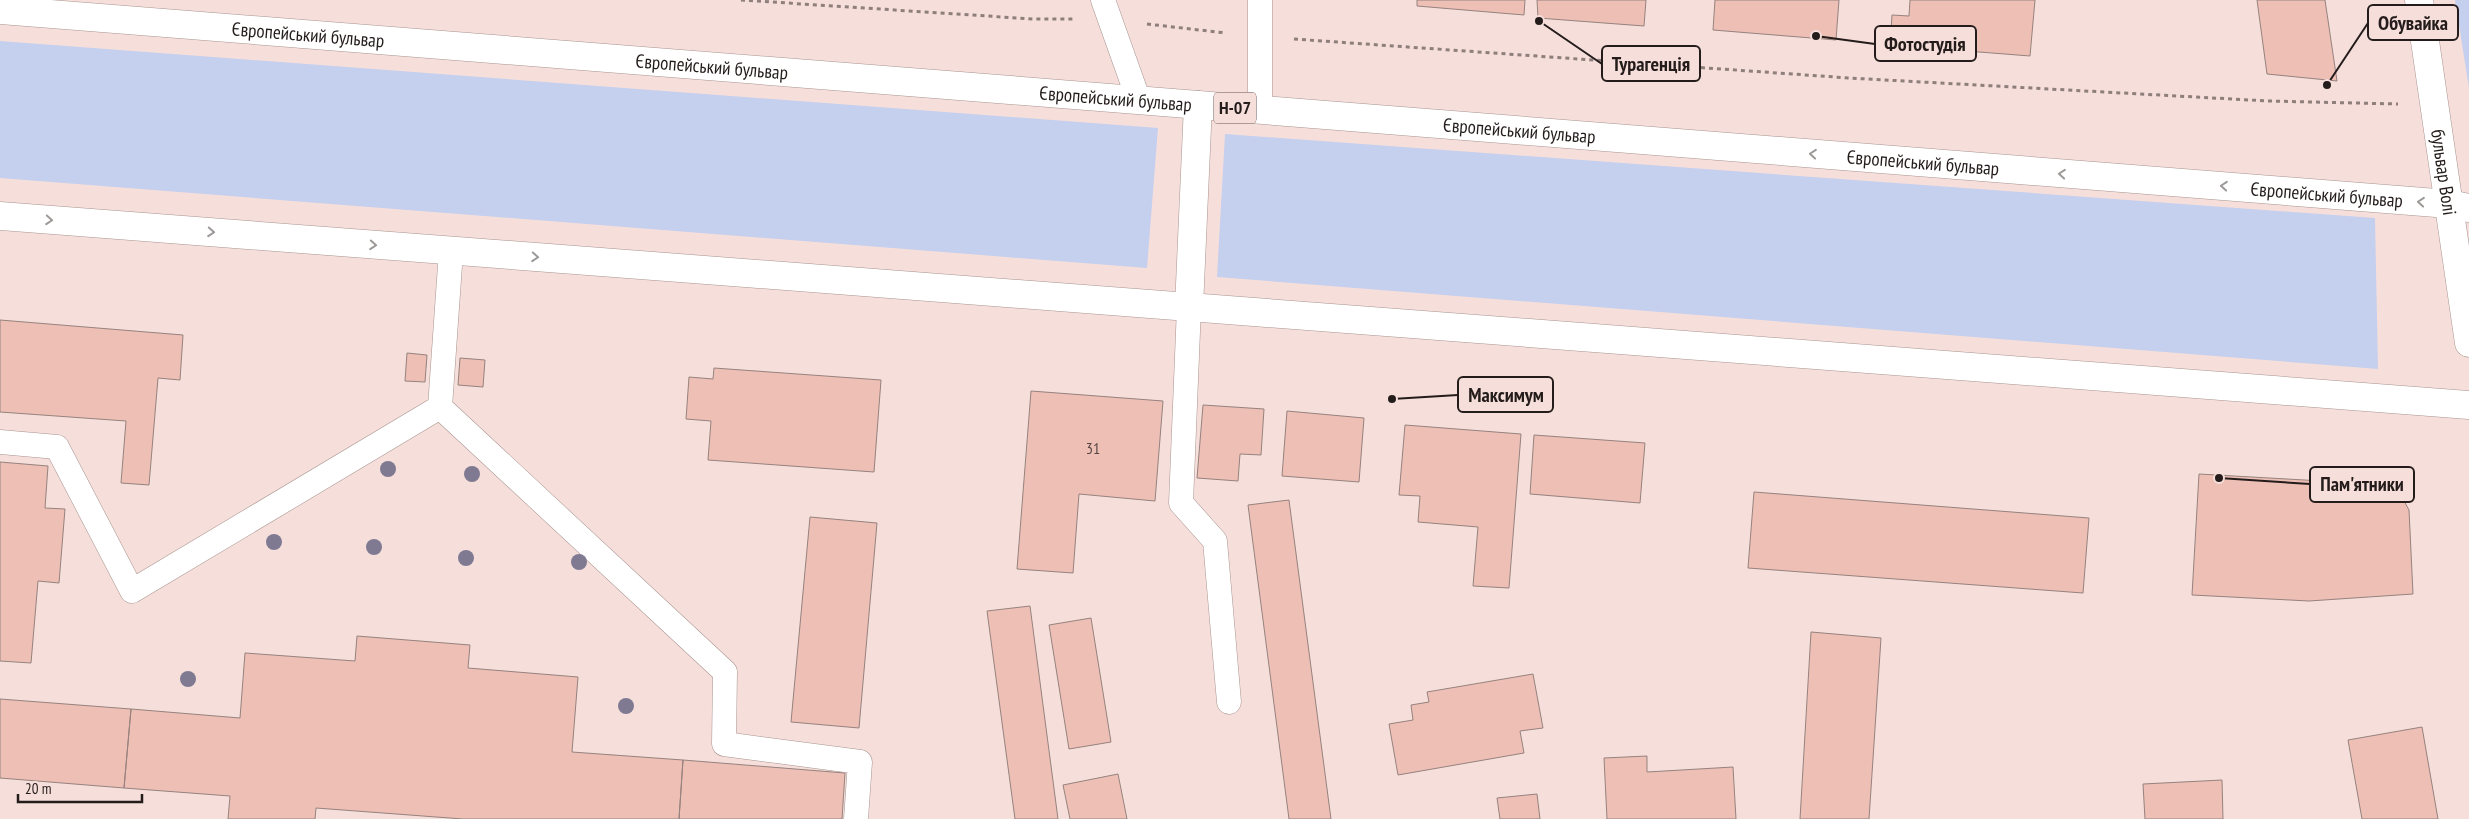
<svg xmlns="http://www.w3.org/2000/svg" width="2469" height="819" font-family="'PT Sans Narrow',sans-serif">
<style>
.green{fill:#c5cfee}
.building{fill:#edbfb5;stroke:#96827e}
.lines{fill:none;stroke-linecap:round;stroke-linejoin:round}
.service-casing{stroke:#a89490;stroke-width:25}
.secondary-casing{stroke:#a89490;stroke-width:29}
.primary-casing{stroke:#a89490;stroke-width:29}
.path{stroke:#8e7e7c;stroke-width:3;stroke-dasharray:4 4;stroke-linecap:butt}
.service{stroke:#fff;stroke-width:24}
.secondary{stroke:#fff;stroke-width:28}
.primary{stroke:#fff;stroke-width:28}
.tree{fill:#7f7a92}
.oneway{stroke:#9c9998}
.labels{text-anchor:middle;stroke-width:4;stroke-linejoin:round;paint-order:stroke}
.number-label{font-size:16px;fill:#564542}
.shield{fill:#f6dfdb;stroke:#635655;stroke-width:1}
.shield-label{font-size:18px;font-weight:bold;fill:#241c1b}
.street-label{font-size:19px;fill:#241c1b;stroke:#f6dfdb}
.leader{fill:none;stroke:#241c1b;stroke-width:2}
.callout-dot{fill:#241c1b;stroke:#f6dfdb;stroke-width:2}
.callout{fill:#f6dfdb;stroke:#241c1b;stroke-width:2}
.callout-label{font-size:20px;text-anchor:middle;font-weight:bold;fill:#241c1b}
</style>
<rect width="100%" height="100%" fill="#f6dfdb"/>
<!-- green -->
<path class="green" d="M2455 0H2469V88Z
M0 41 1158 128 1147 268 0 178Z
M1225 134 2375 218 2378 369 1217 277Z"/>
<!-- building -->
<path class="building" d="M1417 0H1525L1524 15 1417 6Z
M1537 0H1646L1644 26 1538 18Z
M1715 0H1839L1836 40 1713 30Z
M1910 0H2035L2030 56 1890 45 1892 15 1909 16Z
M2257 0H2325L2337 81 2267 74Z
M0 320 183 335 180 380 158 378 149 485 121 483 126 421 0 412Z
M407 353 427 355 425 382 405 381Z
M460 358 485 360 483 387 458 385Z
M714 368 881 380 874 472 708 460 711 421 686 419 689 377 713 379Z
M1031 391 1163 401 1155 501 1079 494 1073 573 1017 569Z
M1203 405 1264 409 1261 455 1240 454 1238 481 1197 478Z
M1287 411 1364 418 1359 482 1282 476Z
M1405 425 1521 434 1509 588 1473 586 1478 527 1418 522 1420 496 1399 495Z
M1534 435 1645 443 1640 503 1530 494Z
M0 462 48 466 45 508 65 509 59 583 38 581 31 663 0 661Z
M2199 474 2392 485 2398 490 2409 510 2413 594 2309 601 2192 595Z
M1754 492 2089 518 2083 593 1748 568Z
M1289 500 1331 819H1289L1248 505Z
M810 517 877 523 859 728 791 722Z
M1030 606 1058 819H1015L987 611Z
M1091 618 1111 742 1069 749 1049 625Z
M1811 632 1881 638 1869 819H1800Z
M357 636 470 645 468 668 578 677 572 752 683 760 679 819H463L316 808 315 819H228L230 796 124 788 131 709 240 718 245 653 355 661Z
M1533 674 1543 728 1520 731 1524 753 1398 775 1389 724 1413 720 1411 705 1429 702 1427 692Z
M0 699 131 709 124 788 0 778Z
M2422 727 2438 819H2362L2348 740Z
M1647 756V772L1733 767 1736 819H1607L1604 758Z
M683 760 845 773 842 819H679Z
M1118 774 1127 819H1070L1063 785Z
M2222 780 2223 819H2145L2143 784Z
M1537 794 1540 819H1500L1497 798Z"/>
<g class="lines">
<defs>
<path id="service" d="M1103 0 1139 101
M1260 0V110
M1189 307 1181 503 1215 541 1229 702
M440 407 725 672 724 744 860 762 856 819
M440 407 451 251
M0 442 57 447 132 591 440 407"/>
<g id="secondary">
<path id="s1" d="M2419 0 2469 343"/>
</g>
<g id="primary">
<path id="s2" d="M0 10 2449 204 2469 208"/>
<path d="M0 216 2469 405"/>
<path d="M1189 307 1198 105"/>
</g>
</defs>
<!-- service casing -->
<use href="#service" class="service-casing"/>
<!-- secondary casing -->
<use href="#secondary" class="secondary-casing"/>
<!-- primary casing -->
<use href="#primary" class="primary-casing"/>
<!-- path -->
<path class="path" d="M741 0 1033 19H1074
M1147 24 1226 33
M1294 39 1849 78 2268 101 2398 104"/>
<!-- service -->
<use href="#service" class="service"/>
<!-- secondary -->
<use href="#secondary" class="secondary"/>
<!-- primary -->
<use href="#primary" class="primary"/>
</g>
<!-- trees -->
<g class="tree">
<circle cx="388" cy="469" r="8"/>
<circle cx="472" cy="474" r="8"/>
<circle cx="274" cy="542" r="8"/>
<circle cx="374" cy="547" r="8"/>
<circle cx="466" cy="558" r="8"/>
<circle cx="579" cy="562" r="8"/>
<circle cx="188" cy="679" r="8"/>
<circle cx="626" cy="706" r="8"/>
</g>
<!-- one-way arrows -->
<defs><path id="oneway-chevron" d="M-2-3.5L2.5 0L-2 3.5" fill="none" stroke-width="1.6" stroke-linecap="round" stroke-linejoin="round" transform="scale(1.25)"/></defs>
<g class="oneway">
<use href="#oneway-chevron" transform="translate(1813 154) rotate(-175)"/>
<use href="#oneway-chevron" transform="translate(2062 174) rotate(-175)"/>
<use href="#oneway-chevron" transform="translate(2224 186) rotate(-175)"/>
<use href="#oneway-chevron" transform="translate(2421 202) rotate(-175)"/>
<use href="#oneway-chevron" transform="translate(49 220) rotate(4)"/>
<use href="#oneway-chevron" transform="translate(211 232) rotate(4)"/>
<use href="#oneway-chevron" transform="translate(373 245) rotate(4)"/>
<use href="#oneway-chevron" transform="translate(535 257) rotate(4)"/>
</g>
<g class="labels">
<!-- number labels -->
<g class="number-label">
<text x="1093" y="454">31</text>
</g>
<!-- shield labels -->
<rect class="shield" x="1214" y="92.5" width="42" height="31" rx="4"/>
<g class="shield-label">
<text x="1235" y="114">Н-07</text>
</g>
<!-- street labels -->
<g class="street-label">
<text dy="7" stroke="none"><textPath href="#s2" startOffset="309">Європейський бульвар</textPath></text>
<text dy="7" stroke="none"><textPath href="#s2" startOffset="714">Європейський бульвар</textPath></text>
<text dy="7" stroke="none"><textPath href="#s2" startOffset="1119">Європейський бульвар</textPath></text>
<text dy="7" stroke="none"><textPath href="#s2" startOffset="1524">Європейський бульвар</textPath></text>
<text dy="7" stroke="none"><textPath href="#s2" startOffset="1929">Європейський бульвар</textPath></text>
<text dy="7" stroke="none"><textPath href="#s1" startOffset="174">бульвар Волі</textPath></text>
<text dy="7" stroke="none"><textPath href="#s2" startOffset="2334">Європейський бульвар</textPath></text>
</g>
</g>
<!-- callouts -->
<path class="leader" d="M2327 85L2368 23M1816 36L1875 44M1539 21L1602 64M1392 399L1458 395M2219 478L2310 484"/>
<g class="callout-dot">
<circle cx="2327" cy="85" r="5"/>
<circle cx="1816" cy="36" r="5"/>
<circle cx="1539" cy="21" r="5"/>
<circle cx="1392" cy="399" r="5"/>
<circle cx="2219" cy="478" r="5"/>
</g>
<g class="callout">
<rect x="2368" y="5" width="90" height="35" rx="5"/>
<rect x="1875" y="26" width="101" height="35" rx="5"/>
<rect x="1602" y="46" width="98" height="35" rx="5"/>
<rect x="1458" y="377" width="95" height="35" rx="5"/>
<rect x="2310" y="467" width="104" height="35" rx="5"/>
</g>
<g class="callout-label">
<text x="2413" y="30">Обувайка</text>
<text x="1925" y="51">Фотостудія</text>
<text x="1651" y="71">Турагенція</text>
<text x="1506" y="402">Максимум</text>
<text x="2362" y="491">Пам'ятники</text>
</g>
<!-- scale -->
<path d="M18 794v8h124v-8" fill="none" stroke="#241c1b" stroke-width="2.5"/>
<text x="25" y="794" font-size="15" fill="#241c1b" stroke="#f6dfdb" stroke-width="4" paint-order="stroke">20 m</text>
</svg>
